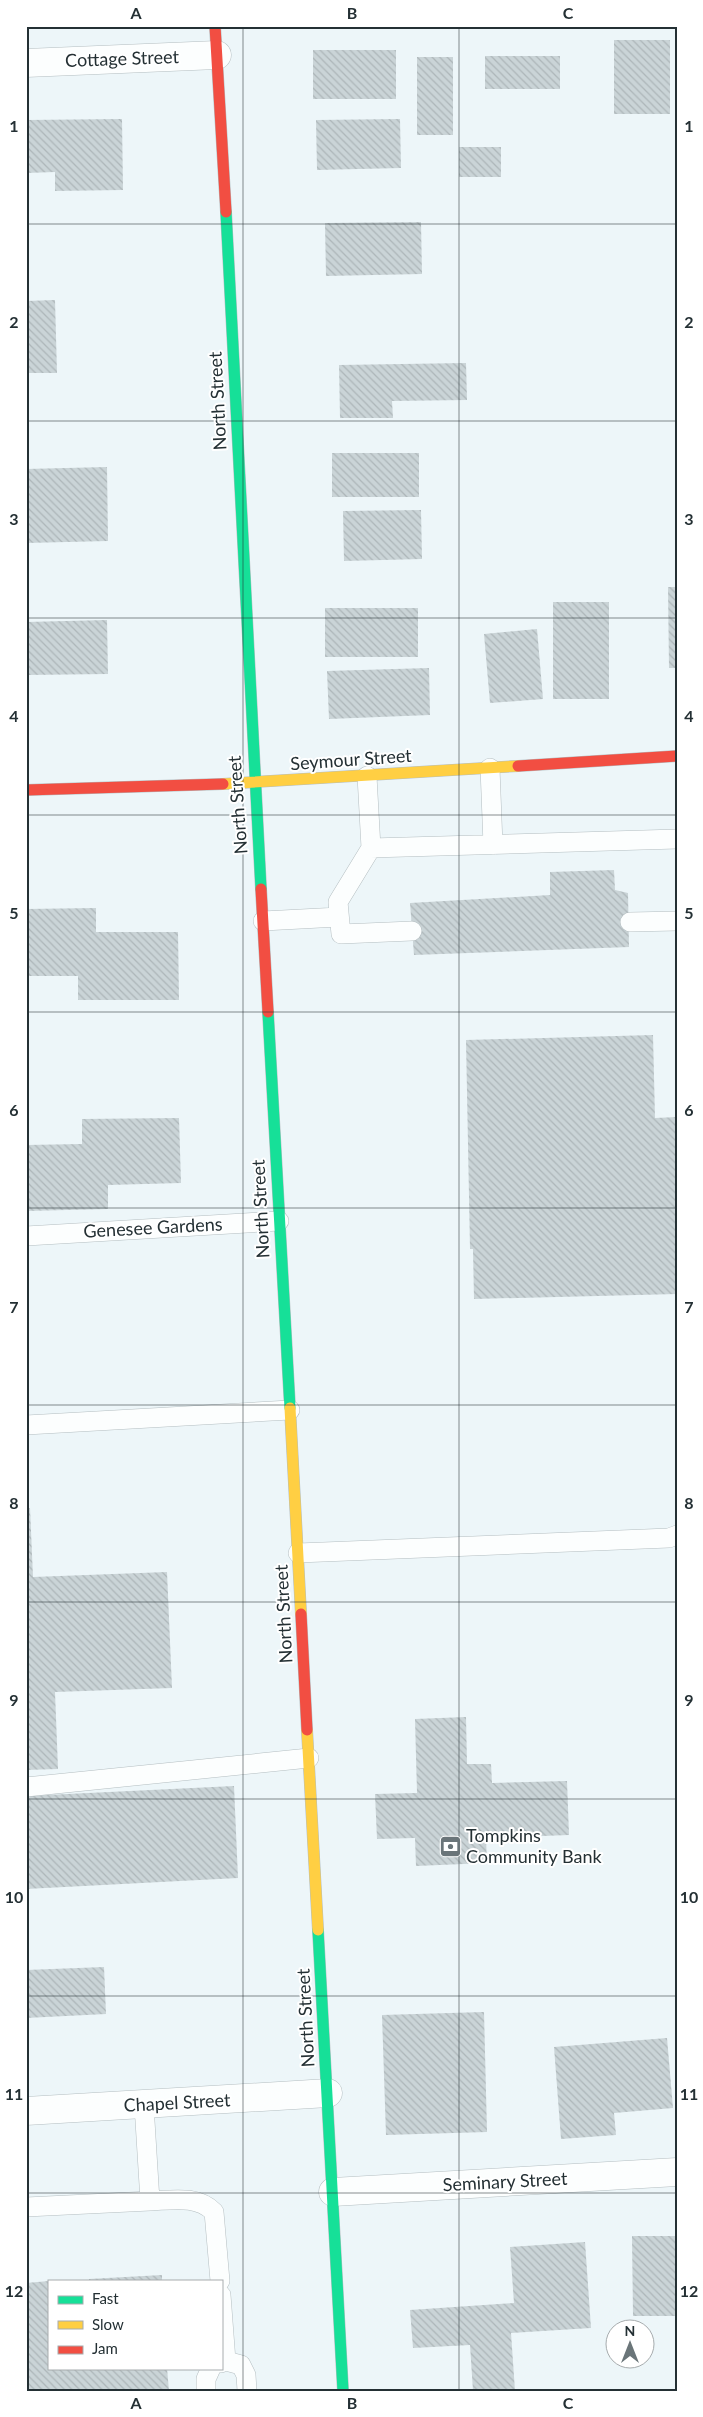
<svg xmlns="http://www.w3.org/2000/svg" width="703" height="2417" font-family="Lato,sans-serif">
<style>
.building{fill:url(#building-back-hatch)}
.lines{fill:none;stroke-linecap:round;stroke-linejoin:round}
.lane-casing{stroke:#b4bec1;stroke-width:20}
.street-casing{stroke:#b4bec1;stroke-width:29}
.fast-casing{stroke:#b4bec1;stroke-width:12}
.slow-casing{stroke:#b4bec1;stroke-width:12}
.jam-casing{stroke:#b4bec1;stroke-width:12}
.lane{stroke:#fcfefe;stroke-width:19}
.street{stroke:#fcfefe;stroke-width:28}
.fast{stroke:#16e098;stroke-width:11}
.slow{stroke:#ffcf43;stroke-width:11}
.jam{stroke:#f24e42;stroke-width:11}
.grid{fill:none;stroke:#243034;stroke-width:1;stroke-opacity:0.55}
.labels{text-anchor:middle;stroke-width:4;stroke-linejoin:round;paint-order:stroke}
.street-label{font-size:18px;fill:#243034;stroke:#fff}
.poi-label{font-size:18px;fill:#243034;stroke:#fff;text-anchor:start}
.neatline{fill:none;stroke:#243034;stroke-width:2}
.grid-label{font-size:16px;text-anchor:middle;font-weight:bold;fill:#243034}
</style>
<defs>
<pattern id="building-back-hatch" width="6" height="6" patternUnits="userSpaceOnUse" patternTransform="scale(1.25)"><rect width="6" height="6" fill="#cad4d7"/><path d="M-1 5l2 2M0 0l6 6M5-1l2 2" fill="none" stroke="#adb6b9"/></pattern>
</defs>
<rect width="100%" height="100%" fill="#edf6f9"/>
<!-- building -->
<path class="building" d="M614 40H670V114H614Z
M313 50H396V99H313Z
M485 56H560V89H485Z
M417 57H453V135H417Z
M122 119 123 190 55 191V172L26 173V120Z
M400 119 401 168 317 170 316 120Z
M459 147H501V177H459Z
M421 222 422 274 326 276 325 223Z
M55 300 57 373H26V301Z
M466 363 467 400 392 401 393 418H340L339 365Z
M332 453H419V497H332Z
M107 467 108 541 26 543V469Z
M421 510 422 559 344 561 343 511Z
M668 587H677V668H669Z
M553 602H609V699H553Z
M325 608H418V657H325Z
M107 620 108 674 26 675V622Z
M537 629 543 699 490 703 484 634Z
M429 668 430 715 329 719 327 671Z
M614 870 615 890 628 893 629 947 414 955 410 903 550 895V872Z
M96 908V932H178L179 1000H78V976H26V909Z
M653 1035 655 1118 677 1117V1294L474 1299 473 1249H470L466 1040Z
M179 1118 181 1183 108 1185V1209L26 1211V1145L82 1144V1119Z
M26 1508H30L33 1577 167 1572 172 1688 55 1692 58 1769 26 1770Z
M466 1717 467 1764H491L492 1783 567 1781 569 1835 486 1838 487 1863 416 1866 415 1838 377 1839 375 1794 417 1793 415 1719Z
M234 1786 238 1878 26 1889V1796Z
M104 1967 106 2014 26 2018V1970Z
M484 2012 487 2132 386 2135 382 2015Z
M667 2038 673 2108 614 2113 616 2135 561 2139 554 2047Z
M632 2236H677V2316H633Z
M585 2242 591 2328 511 2333 515 2391H473L470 2345 413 2348 410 2310 514 2303 510 2247Z
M162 2275V2281H89V2279Z
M49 2281V2368H167L169 2391H26V2283Z"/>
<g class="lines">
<defs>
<path id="lane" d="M490 768 493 845
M367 776 371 848 677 839
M371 848 338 902 341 934 412 931
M263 921 339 917
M630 922 677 921
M26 1236 279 1221
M26 1425 290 1410
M298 1553 669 1538 677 1535
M26 1787 309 1758
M150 2201C173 2200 197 2195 214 2212L220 2281
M26 2207 150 2201 144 2105
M221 2295 226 2361
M221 2363 226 2361 241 2365 246 2375 247 2391
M206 2391V2379L211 2368"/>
<path id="street" d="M26 63 217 55
M26 2111 328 2093
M333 2192 677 2172"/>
<path id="fast" d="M226 212 261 889
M268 1012 290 1408
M318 1930 343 2391"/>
<path id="slow" d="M223 784 518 766
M290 1408 301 1614
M307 1730 318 1930"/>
<path id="jam" d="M215 26 226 212
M518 766 677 756
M26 790 223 784
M261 889 268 1012
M301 1614 307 1730"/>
</defs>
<!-- lane casing -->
<use href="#lane" class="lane-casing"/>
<!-- street casing -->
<use href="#street" class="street-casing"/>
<!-- fast casing -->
<use href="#fast" class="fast-casing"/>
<!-- slow casing -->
<use href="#slow" class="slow-casing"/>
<!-- jam casing -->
<use href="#jam" class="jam-casing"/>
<!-- lane -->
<use href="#lane" class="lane"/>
<!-- street -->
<use href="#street" class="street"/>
<!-- fast -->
<use href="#fast" class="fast"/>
<!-- slow -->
<use href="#slow" class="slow"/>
<!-- jam -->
<use href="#jam" class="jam"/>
</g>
<!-- grid -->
<path class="grid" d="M243 26V2391M459 26V2391M26 224H677M26 421H677M26 618H677M26 815H677M26 1012H677M26 1208H677M26 1405H677M26 1602H677M26 1799H677M26 1996H677M26 2193H677"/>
<!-- icons -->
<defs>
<symbol id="bank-square" viewBox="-11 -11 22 22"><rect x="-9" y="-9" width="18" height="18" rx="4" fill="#6a7579" stroke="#fff"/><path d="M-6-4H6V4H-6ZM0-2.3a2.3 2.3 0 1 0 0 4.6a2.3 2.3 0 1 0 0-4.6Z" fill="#fff"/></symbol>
</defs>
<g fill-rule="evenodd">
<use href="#bank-square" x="438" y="1834" width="25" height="25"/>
</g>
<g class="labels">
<!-- street labels -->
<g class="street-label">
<text transform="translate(122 59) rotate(-2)" y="6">Cottage Street</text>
<text transform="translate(218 401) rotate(-93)" y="6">North Street</text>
<text transform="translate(351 760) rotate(-4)" y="6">Seymour Street</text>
<text transform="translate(238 805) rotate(-94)" y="6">North Street</text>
<text transform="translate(261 1209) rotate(-93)" y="6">North Street</text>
<text transform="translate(153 1228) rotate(-3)" y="6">Genesee Gardens</text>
<text transform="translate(284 1614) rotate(-93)" y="6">North Street</text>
<text transform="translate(306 2018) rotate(-93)" y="6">North Street</text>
<text transform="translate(177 2103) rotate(-3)" y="6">Chapel Street</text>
<text transform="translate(505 2182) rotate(-3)" y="6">Seminary Street</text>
</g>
<!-- poi labels -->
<g class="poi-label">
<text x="466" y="1842">Tompkins<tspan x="466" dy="21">Community Bank</tspan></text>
</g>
</g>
<!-- border -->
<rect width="703" height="2417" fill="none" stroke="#ffffff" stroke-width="55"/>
<!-- legend -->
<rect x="48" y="2280" width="175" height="90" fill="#ffffff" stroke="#a7acae"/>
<rect x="58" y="2296" width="25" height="8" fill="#16e098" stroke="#a7acae"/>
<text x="92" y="2304" font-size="15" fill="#243034">Fast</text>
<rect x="58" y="2321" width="25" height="8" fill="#ffcf43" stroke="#a7acae"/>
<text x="92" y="2330" font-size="15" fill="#243034">Slow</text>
<rect x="58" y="2346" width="25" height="8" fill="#f24e42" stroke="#a7acae"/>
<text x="92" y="2354" font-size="15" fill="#243034">Jam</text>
<!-- north arrow -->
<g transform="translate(630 2344)"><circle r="24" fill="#ffffff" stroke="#a7acae"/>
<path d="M0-4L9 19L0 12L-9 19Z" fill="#6a7579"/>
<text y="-8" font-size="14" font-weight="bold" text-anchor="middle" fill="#243034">N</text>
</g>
<rect x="28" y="28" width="648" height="2362" class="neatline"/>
<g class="grid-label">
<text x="136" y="19">A</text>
<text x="352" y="19">B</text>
<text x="568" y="19">C</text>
<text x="14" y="132">1</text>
<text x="689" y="132">1</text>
<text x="14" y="328">2</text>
<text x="689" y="328">2</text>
<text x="14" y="525">3</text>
<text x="689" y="525">3</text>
<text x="14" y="722">4</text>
<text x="689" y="722">4</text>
<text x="14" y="919">5</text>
<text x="689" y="919">5</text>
<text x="14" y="1116">6</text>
<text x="689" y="1116">6</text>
<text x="14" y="1313">7</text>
<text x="689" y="1313">7</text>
<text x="14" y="1509">8</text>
<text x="689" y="1509">8</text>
<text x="14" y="1706">9</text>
<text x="689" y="1706">9</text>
<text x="14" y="1903">10</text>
<text x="689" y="1903">10</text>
<text x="14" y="2100">11</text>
<text x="689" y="2100">11</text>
<text x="14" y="2297">12</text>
<text x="689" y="2297">12</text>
<text x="136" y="2409">A</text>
<text x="352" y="2409">B</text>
<text x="568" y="2409">C</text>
</g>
</svg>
